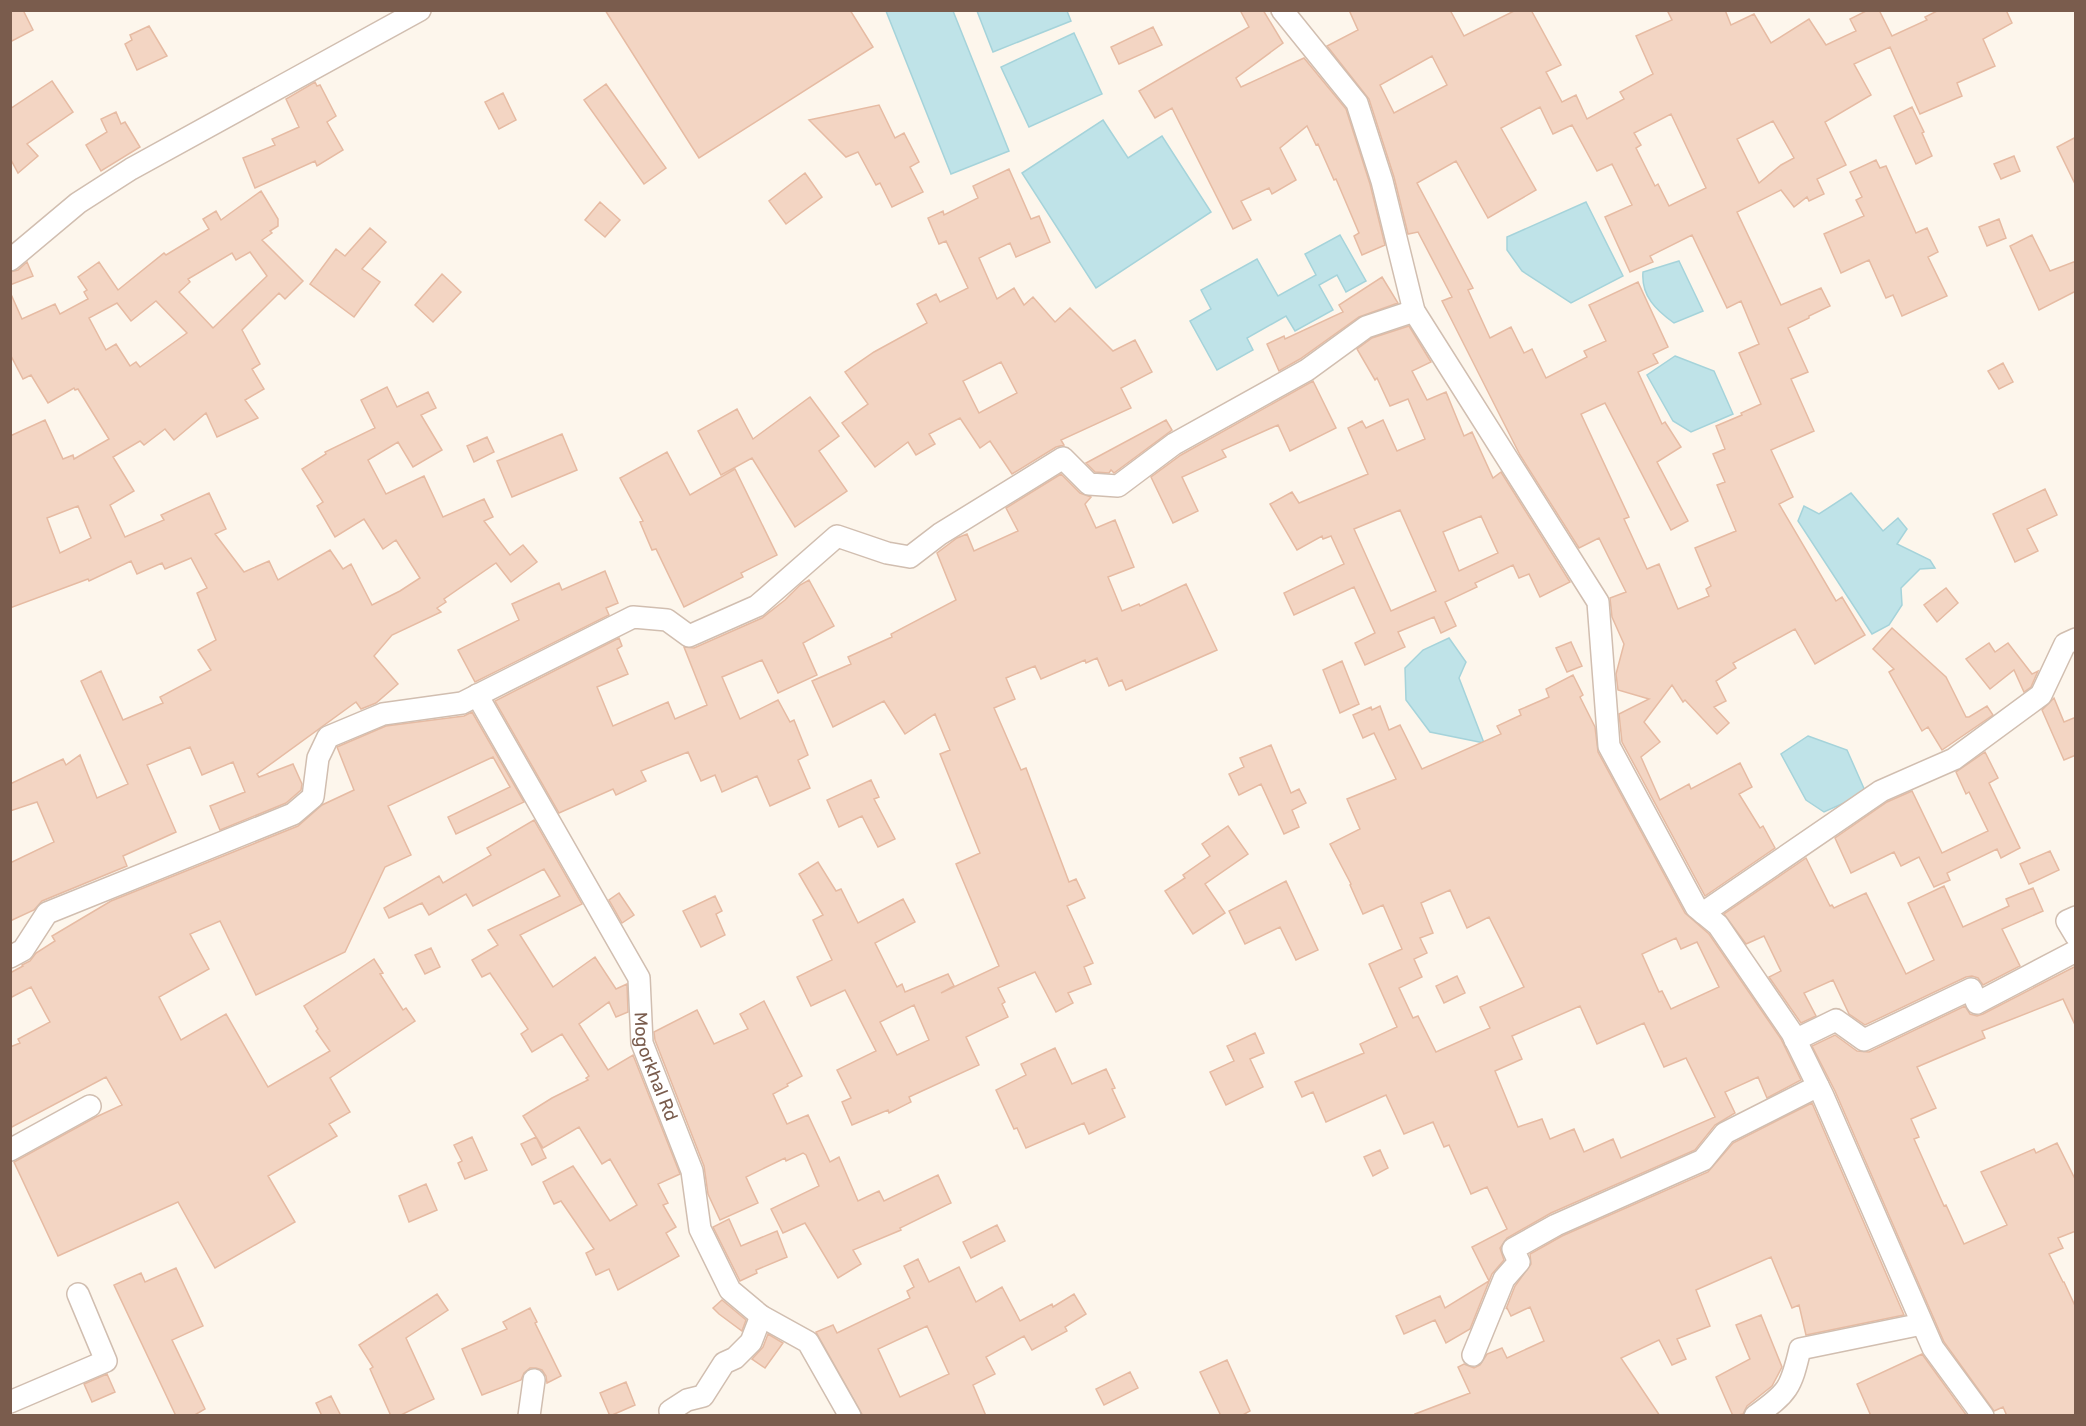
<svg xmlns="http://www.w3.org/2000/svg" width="2086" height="1426" font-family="Rubik,sans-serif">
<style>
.water{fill:#bfe3e8;stroke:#a5d3da;stroke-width:1.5}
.building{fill:#f3d5c3;stroke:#e6bba3;stroke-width:1.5;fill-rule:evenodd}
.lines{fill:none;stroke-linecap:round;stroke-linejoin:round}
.minor-casing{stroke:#d1beb0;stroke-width:24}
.minor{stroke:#fff;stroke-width:21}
.labels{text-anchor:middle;stroke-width:6;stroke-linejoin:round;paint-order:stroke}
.street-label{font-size:18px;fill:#7a5c4d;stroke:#fffaf3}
</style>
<rect width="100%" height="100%" fill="#fdf6ec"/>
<!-- water -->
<path class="water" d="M886 11H953L1009 151 951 174Z
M977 11H1067L1071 21 993 52Z
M1074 33 1102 94 1029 127 1001 67Z
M1103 120 1128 158 1162 136 1211 212 1096 288 1022 173Z
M1586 202 1623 276 1571 303 1522 271 1507 250V237Z
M1340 235 1366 281 1346 292 1337 275 1319 285 1333 310 1295 331 1286 316 1247 338 1253 350 1217 370 1190 321 1211 309 1201 290 1257 259 1278 296 1316 275 1305 254Z
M1679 261 1703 311 1674 323C1656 310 1641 296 1643 272Z
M1675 356 1714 371 1733 414 1691 432 1673 421 1647 375Z
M1851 493 1883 531 1898 518 1907 529 1897 544 1930 560 1935 568 1920 569 1901 588 1902 605 1889 625 1872 634 1798 521 1804 506 1819 514Z
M1449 638 1466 662 1459 678 1484 743 1430 732 1406 700 1405 668 1423 650Z
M1808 736 1847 750 1866 793 1824 812 1806 800 1781 754Z"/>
<!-- building -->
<path class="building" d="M10 10H23L33 30 10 42Z
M605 10H850L873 47 699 158Z
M1240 10H1263L1283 43 1236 78 1241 87 1304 58 1346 109 1370 184 1385 245 1362 255 1354 236 1359 233 1336 179 1334 180 1318 144 1316 145 1307 126 1280 148 1296 180 1272 194 1269 188 1241 201 1251 220 1233 229 1172 108 1155 118 1139 91 1249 27Z
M1349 10H1450L1464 36 1516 10H1531L1561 65 1546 72 1562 102 1576 95 1587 119 1624 99 1620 92 1653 74 1636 36 1672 20 1667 10H1725L1731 25 1754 14 1771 43 1809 19 1826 45 1856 31 1850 19 1868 10H1879L1892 36 1927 20 1925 17 1939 10H2006L2012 23 1983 39 1995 66 1957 83 1962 96 1920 114 1890 47 1854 64 1871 95 1825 122 1846 165 1817 179 1824 194 1809 201 1807 197 1794 207 1781 190 1737 212 1781 305 1821 288 1830 306 1809 316V318L1788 328 1808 372 1791 379 1814 431 1771 450 1793 497 1779 504 1836 601 1842 597 1865 635 1815 664 1795 629 1733 663 1736 668 1716 681 1726 701 1714 707 1729 723 1717 734 1685 700 1683 702 1672 685 1644 722 1660 742 1641 757 1660 800 1689 784 1691 789 1740 763 1752 787 1739 794 1760 828 1763 826 1775 848 1705 896 1622 742 1619 714 1649 699 1618 690 1616 674 1624 644 1612 617 1610 598 1626 592 1599 538 1579 548 1520 455 1442 301 1452 297 1418 232 1408 234 1394 177 1369 99 1327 46 1358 30ZM1432 56 1447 85 1394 113 1380 85ZM1540 107 1553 134 1572 125 1597 171 1612 164 1632 205 1605 217 1630 272 1653 262 1650 256 1692 235 1727 308 1741 301 1759 344 1739 353 1761 404 1741 413 1742 415 1716 426 1725 449 1713 454 1725 482 1717 485 1736 531 1695 548 1711 586 1706 589 1709 596 1678 609 1659 564 1647 569 1624 519 1629 517 1581 414 1605 403 1671 530 1688 521 1657 462 1681 447 1665 422 1662 424 1638 372 1658 363 1653 354 1668 347 1638 282 1589 305 1606 341 1584 351 1587 357 1546 378 1532 349 1524 353 1511 327 1490 338 1468 290 1473 288 1417 183 1456 161 1488 218 1536 190 1501 128ZM1671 114 1706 188 1669 206 1658 184 1655 186 1636 148 1641 145 1634 133ZM1773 121 1794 158 1781 165 1759 183 1737 139Z
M149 26 167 56 137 70 125 44 132 40 130 35Z
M1153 27 1162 45 1119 64 1111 47Z
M52 81 73 112 27 144 38 156 18 173 10 158V109Z
M315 82 317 86 320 85 336 116 327 122 343 150 317 166 315 161 255 188 243 158 275 145 272 139 299 127 286 99Z
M606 84 666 168 644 184 584 100Z
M503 93 516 120 499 129 485 102Z
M879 105 895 138 904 133 919 162 910 167 923 192 892 207 880 183 876 185 858 152 846 157 809 120Z
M1912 107 1924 132 1922 133 1932 156 1916 164 1894 116Z
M116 112 121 124 125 122 140 147 101 171 86 145 107 132 101 119Z
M2076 137V186L2057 147Z
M2014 156 2020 171 2001 179 1994 164Z
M1876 160 1880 168 1886 166 1916 233 1927 228 1938 252 1928 257 1947 296 1902 316 1893 295 1886 298 1869 260 1841 273 1824 234 1864 216 1856 200 1862 197 1850 172Z
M1009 169 1031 219 1039 216 1050 242 1016 257 1010 243 979 258 997 299 1014 288 1024 305 1033 297 1055 322 1070 308 1113 351 1135 340 1152 372 1121 388 1131 408 1061 440 1064 445 1056 447 1012 474 990 441 980 448 960 418 929 434 935 444 916 455 908 442 875 467 842 423 868 404 845 372 874 352 927 323 917 304 936 294 940 302 968 288 946 241 939 244 928 218 943 211 944 215 978 198 973 186ZM1001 362 1017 393 979 413 963 381Z
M805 173 822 197 786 224 769 201Z
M261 191 278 219V226L270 231 272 233 262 240 303 281 285 299 279 293 242 330 260 364 252 369 264 389 245 400 258 418 217 437 206 413 174 440 165 429 144 445 140 441 113 457 134 491 110 505 125 537 164 520 161 515 209 493 226 529 215 534 244 572 269 561 278 580 330 550 343 569 351 564 372 605 400 591 420 578 396 540 383 549 364 519 335 537 317 506 323 502 302 469 326 454 325 452 375 428 361 400 387 387 397 407 428 392 436 408 421 415 442 450 413 467 398 442 368 460 386 494 424 476 443 517 484 499 493 517 484 521 510 555 523 545 537 562 511 582 496 563 444 599 446 602 437 608 441 612 392 635 374 656 398 684 376 703 361 709 356 702 257 774 259 777 293 764 302 784 301 790 286 803 220 830 210 806 245 792 233 762 202 775 190 747 147 765 176 832 123 856 127 866 42 901 34 910 10 921V863L54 842 37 802 10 811V784L63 759 66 765 80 755 97 798 128 784 81 681 101 671 123 720 163 703 160 697 211 670 198 650 216 640 197 593 207 588 191 558 165 569 162 563 137 574 131 561 89 581 88 579 10 608V436L45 420 63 459 73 455 74 459 109 439 78 389 75 390 74 388 48 403 31 375 23 379 10 354V292L22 319 55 304 60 314 88 299 84 292 87 290 78 277 99 262 118 290 164 253 166 255 209 229 203 219 216 211 221 220ZM250 252 267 276 213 328 179 292 190 282 188 279 232 253 236 260ZM156 301 187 333 140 367 136 362 130 366 116 344 106 350 89 318 117 303 131 321ZM78 506 91 538 60 553 47 518Z
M600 202 620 220 605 237 585 220Z
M1999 219 2006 238 1987 246 1979 227Z
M370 228 386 242 362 269 380 282 354 317 310 284 336 249 345 256Z
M2032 235 2050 271 2076 261V291L2039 310 2010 246Z
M27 262 33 276 10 285V272L18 270Z
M442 274 461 292 433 322 415 305Z
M1382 277 1398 303 1359 317 1300 359 1279 371 1267 344 1284 336 1285 339 1343 312 1339 305Z
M1409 326 1431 362 1412 371 1427 400 1446 392 1464 436 1472 432 1493 478 1501 472 1570 582 1540 597 1529 574 1519 578 1513 565 1475 583 1477 587 1445 602 1456 626 1441 633 1434 617 1398 632 1405 647 1365 665 1355 643 1375 633 1354 587 1294 615 1284 593 1344 564 1331 536 1323 539 1322 536 1297 550 1270 504 1292 492 1299 503 1368 474 1348 428 1362 421 1366 428 1383 420 1397 451 1425 439 1408 399 1390 406 1377 378 1375 380 1357 349 1372 338ZM1400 510 1436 591 1391 611 1354 529ZM1481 516 1498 553 1459 571 1443 532Z
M2003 363 2013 382 1999 389 1988 371Z
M1313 381 1336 428 1290 451 1278 425 1222 450 1226 457 1182 477 1198 511 1173 523 1151 477 1181 455Z
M810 397 839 436 819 451 847 491 795 527 752 458 721 475 698 431 737 409 753 439Z
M1166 420 1172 430 1114 473 1111 470 1109 473 1095 472 1086 463Z
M562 434 577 470 512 497 497 461Z
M487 437 494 452 474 462 467 446Z
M667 452 690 495 735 469 777 555 741 573 743 577 684 607 656 549 652 550 640 522 643 521 620 478Z
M1061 474 1080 493 1091 497 1085 504 1096 528 1115 520 1134 567 1108 577 1122 611 1139 604 1140 606 1186 584 1217 650 1126 690 1122 680 1109 686 1097 658 1086 663 1085 660 1041 679 1035 666 1006 678 1015 699 994 708 1021 770 1026 768 1069 882 1076 879 1085 898 1067 906 1093 963 1084 967 1091 984 1068 993 1073 1003 1056 1012 1035 972 998 988 1005 1002 1002 1004 1008 1017 966 1037 979 1065 909 1097 911 1102 889 1113 888 1110 852 1125 842 1102 851 1098 837 1070 876 1051 845 990 811 1006 797 977 832 960 813 920 823 915 799 874 818 862 836 891 841 889 858 923 903 899 915 922 875 943 897 987 902 984 905 992 948 974 954 986 941 993 999 966 956 864 980 853 940 754 950 750 935 714 905 734 884 701 833 727 812 681 851 664 848 657 892 637 891 634 956 600 937 553 957 538 967 534 974 551 1018 531 1006 508ZM914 1005 929 1040 897 1055 880 1022Z
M2045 489 2057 515 2027 529 2038 551 2015 562 1993 514Z
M605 571 618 603 606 608 609 615 475 682 458 650 519 620 512 604 559 583 562 590Z
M809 580 834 626 803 643 817 675 778 693 762 660 722 677 740 719 778 700 790 722 794 720 808 755 798 760 810 788 770 806 757 776 722 792 715 775 701 781 688 752 641 771 646 781 616 795 613 789 559 813 495 701 619 638 622 646 617 649 628 674 597 687 613 726 668 702 675 719 707 705 684 647 694 648 762 618 785 600 800 585Z
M1946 588 1958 603 1937 622 1924 605Z
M1892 628 1946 677 1966 717H1969L1987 706 1993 715 1942 750 1928 727 1922 731 1889 672 1894 669 1873 649Z
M1571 642 1582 666 1567 672 1556 648Z
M1989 643 1995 652 2008 643 2032 674 2038 671 2031 687 2024 692 2014 670 1990 689 1966 659Z
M1342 661 1359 704 1340 713 1323 670Z
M1573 675 1583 695 1580 697 1595 727 1598 752 1685 913 1709 934 1781 1039 1801 1080 1767 1098 1758 1077 1725 1092 1735 1113 1715 1125 1695 1150 1551 1213 1507 1238 1500 1248 1504 1260 1492 1274 1470 1329 1446 1343 1435 1320 1404 1334 1396 1316 1440 1296 1445 1308 1489 1281 1472 1247 1507 1229 1487 1187 1471 1194 1449 1145 1444 1147 1433 1122 1404 1134 1386 1095 1326 1122 1313 1092 1302 1097 1295 1082 1364 1053 1360 1044 1397 1027 1369 964 1402 949 1383 905 1363 914 1350 885 1351 884 1330 844 1360 829 1347 799 1396 779 1374 733 1363 738 1353 715 1371 707 1372 710 1380 706 1389 730 1400 725 1422 769 1501 734 1497 726 1521 715 1519 710 1549 697 1546 689ZM1450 890 1467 928 1489 917 1524 987 1480 1007 1490 1028 1436 1052 1418 1016 1413 1018 1399 988 1422 977 1414 959 1427 953 1420 938 1433 933 1421 903ZM1676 938 1681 949 1697 942 1719 987 1671 1009 1662 991 1659 992 1642 954ZM1580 1006 1597 1044 1644 1023 1664 1067 1686 1058 1715 1117 1621 1158 1613 1139 1584 1152 1574 1129 1550 1139 1542 1119 1518 1127 1495 1071 1522 1059 1512 1036Z
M2054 698 2064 722 2076 717V755L2064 760 2042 710Z
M472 712 524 802 456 834 448 817 510 787 493 757 388 806 411 855 385 867 345 952 256 995 220 921 190 934 209 969 159 997 181 1040 226 1014 268 1087 330 1051 316 1031 318 1029 304 1006 374 959 383 973 380 974 403 1010 406 1008 415 1021 330 1078 350 1112 329 1124 337 1136 268 1176 295 1222 215 1268 178 1202 58 1256 14 1162 96 1117 122 1105 106 1077 10 1128V1047L20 1043 18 1039 50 1022 31 987 10 998V973L23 966 22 965 30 961 36 953 55 941 52 936 111 901 298 826 322 805 354 790 337 747 386 726 464 716Z
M1271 745 1291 793 1299 789 1306 803 1292 810 1299 827 1284 834 1261 784 1239 795 1229 774 1244 767 1240 758Z
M1985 752 1998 778 1989 783 2020 848 2001 858 1997 849 1947 873 1950 880 1934 887 1919 857 1901 866 1894 852 1851 873 1835 838 1887 802 1912 791 1942 853 1988 831 1969 792 1966 794 1956 772Z
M871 780 879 797 874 799 895 839 878 847 862 816 839 827 827 800Z
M534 820 582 904 520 935 553 987 595 957 616 989 627 984 628 1012 616 1017 609 1002 579 1024 608 1070 633 1055 680 1174 658 1184 668 1203 663 1205 676 1227 666 1233 679 1256 618 1290 609 1269 596 1275 586 1253 594 1249 561 1201 554 1204 543 1182 573 1166 610 1221 637 1205 610 1159 602 1164 579 1127 543 1148 523 1116 552 1098 588 1080 586 1078 589 1076 562 1034 532 1052 521 1034 528 1029 490 973 482 977 472 960 498 945 488 930 560 896 544 869 473 906 466 894 429 915 422 903 389 918 384 908 439 876 443 883 491 855 487 848Z
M1228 826 1248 854 1205 884 1225 913 1193 934 1165 891 1185 878 1183 875 1210 856 1202 844Z
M2050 851 2059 870 2029 884 2020 864Z
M1806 858 1830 906 1832 905 1834 908 1866 893 1906 974 1934 960 1908 903 1944 886 1963 927 2009 906 2006 899 2033 888 2043 911 2002 929 2020 966 1983 985 1978 978 1972 976 1966 977 1865 1025 1849 1014 1833 980 1804 993 1816 1016 1801 1023 1769 977 1781 971 1764 936 1746 944 1724 914Z
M1286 881 1318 950 1296 960 1280 927 1245 944 1229 911Z
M619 893 634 915 622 923 609 900Z
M715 896 722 911 716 914 725 935 701 947 683 911Z
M431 948 440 967 425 974 415 955Z
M2076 966V1027L2063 999 1982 1031 1985 1038 1917 1067 1936 1108 1911 1119 1919 1137 1914 1139 1944 1206 1946 1205 1964 1244 2007 1225 1981 1172 2034 1149 2036 1153 2057 1143 2076 1181V1231L2058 1238 2063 1248 2049 1254 2063 1282H2064L2076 1308V1416H2007L2003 1407 1994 1411 1944 1342 1835 1091 1812 1046 1835 1035 1857 1051 1869 1052 1965 1006 1970 1014 1977 1016 1983 1014Z
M1457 976 1465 993 1444 1003 1436 986Z
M764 1001 802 1076 787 1084 788 1086 773 1094 787 1124 808 1115 830 1162 839 1157 858 1201 879 1191 884 1201 938 1175 951 1203 900 1228 901 1230 853 1250 861 1264 838 1278 805 1223 783 1233 771 1209 819 1186 806 1155 803 1153 786 1161 785 1158 746 1177 758 1203 720 1220 708 1194 704 1166 655 1040 654 1032 697 1010 714 1044 748 1029 740 1014Z
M1255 1033 1264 1053 1250 1059 1263 1087 1226 1105 1210 1072 1234 1061 1227 1046Z
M1055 1048 1072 1084 1106 1069 1115 1088 1112 1089 1125 1117 1089 1134 1084 1123 1026 1148 1017 1128 1014 1129 996 1090 1026 1075 1021 1064Z
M1812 1103 1904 1315 1806 1335 1799 1305 1792 1308 1771 1257 1696 1290 1710 1326 1677 1339 1686 1359 1672 1365 1659 1340 1621 1358 1660 1416H1416L1415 1414 1470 1393 1458 1367 1464 1364 1474 1368 1480 1365 1487 1354 1502 1348 1507 1358 1544 1341 1530 1307 1511 1316 1507 1308 1506 1309 1515 1286 1531 1264 1530 1254 1562 1236 1708 1172 1733 1143Z
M472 1137 487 1170 465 1179 458 1163 462 1161 454 1145Z
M536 1137 546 1158 532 1165 521 1144Z
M1380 1150 1388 1168 1373 1176 1364 1157Z
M426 1184 437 1210 409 1222 399 1196Z
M729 1219 741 1246 777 1231 787 1257 756 1270 757 1273 740 1281 713 1227Z
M997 1225 1005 1241 971 1258 963 1242Z
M918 1259 929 1282 959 1267 976 1302 1002 1287 1020 1321 1052 1304 1053 1307 1074 1294 1086 1314 1065 1327 1067 1331 1032 1350 1024 1336 986 1357 995 1374 973 1385 986 1416H863L816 1332 833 1325 837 1333 910 1298 907 1291 914 1287 904 1266ZM927 1326 949 1374 900 1397 878 1349Z
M176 1268 203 1326 172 1340 205 1409 193 1416H176L114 1285 141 1273 145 1282Z
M437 1294 448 1310 406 1338 434 1399 399 1416H391L370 1369 373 1367 359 1345Z
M722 1300 746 1320 742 1331 719 1314 713 1308Z
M530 1308 537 1322 535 1323 561 1376 547 1383 546 1376 542 1370 536 1368H530L524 1373 521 1380 482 1395 462 1349 507 1329 503 1322Z
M1761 1315 1782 1367 1772 1386 1747 1406 1743 1414 1733 1416 1716 1377 1750 1359 1736 1325Z
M768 1334 783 1343 765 1368 752 1359 763 1347Z
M1922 1354 1967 1416H1871L1857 1384Z
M1227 1360 1250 1411 1241 1416H1221L1200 1372Z
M1130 1372 1138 1388 1104 1405 1096 1389Z
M107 1374 115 1392 92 1402 84 1384Z
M626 1382 635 1405 610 1416 600 1393Z
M331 1396 341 1416H322L316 1403Z"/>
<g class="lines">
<defs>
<g id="minor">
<path d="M1282 10 1357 103 1382 181 1414 311 1598 602 1609 746 1696 907 1718 925 1792 1033 1823 1096 1933 1348 1983 1416"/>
<path d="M10 260 78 203 131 169 420 10"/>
<path id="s1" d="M477 695 639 978 642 1043 692 1171 700 1229 730 1290 761 1316 808 1342 850 1416"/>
<path d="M1703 913 1881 791 1954 759 2041 695 2065 644 2076 639"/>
<path d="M2076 917 2067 921 2076 936"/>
<path d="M10 957 23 950 47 913 293 814 313 797 318 758 328 737 383 714 462 703 633 617 667 620 689 636 757 606 837 536 887 553 910 557 940 534 1063 458 1089 484 1118 486 1174 444 1307 370 1366 327 1414 311"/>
<path d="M1795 1040 1836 1020 1864 1040 1971 989 1977 1003 2076 951"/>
<path d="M10 1150 90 1106"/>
<path d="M1473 1355 1504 1279 1519 1262 1513 1249 1556 1225 1703 1160 1725 1133 1818 1086"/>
<path d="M10 1402 106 1361 78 1294"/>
<path d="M529 1416 534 1380"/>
<path d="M672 1416 670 1411 687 1400 703 1396 724 1363 735 1358 751 1342 761 1316"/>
<path d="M1755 1416C1788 1393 1791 1388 1800 1349L1922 1324"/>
</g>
</defs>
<!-- minor casing -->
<use href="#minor" class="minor-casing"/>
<!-- minor -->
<use href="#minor" class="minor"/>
</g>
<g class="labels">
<!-- street labels -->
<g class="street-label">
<text dy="6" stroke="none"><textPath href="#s1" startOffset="417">Mogorkhal Rd</textPath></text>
</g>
</g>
<!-- border -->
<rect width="2086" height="1426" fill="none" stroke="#7a5c4d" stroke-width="24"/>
</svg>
